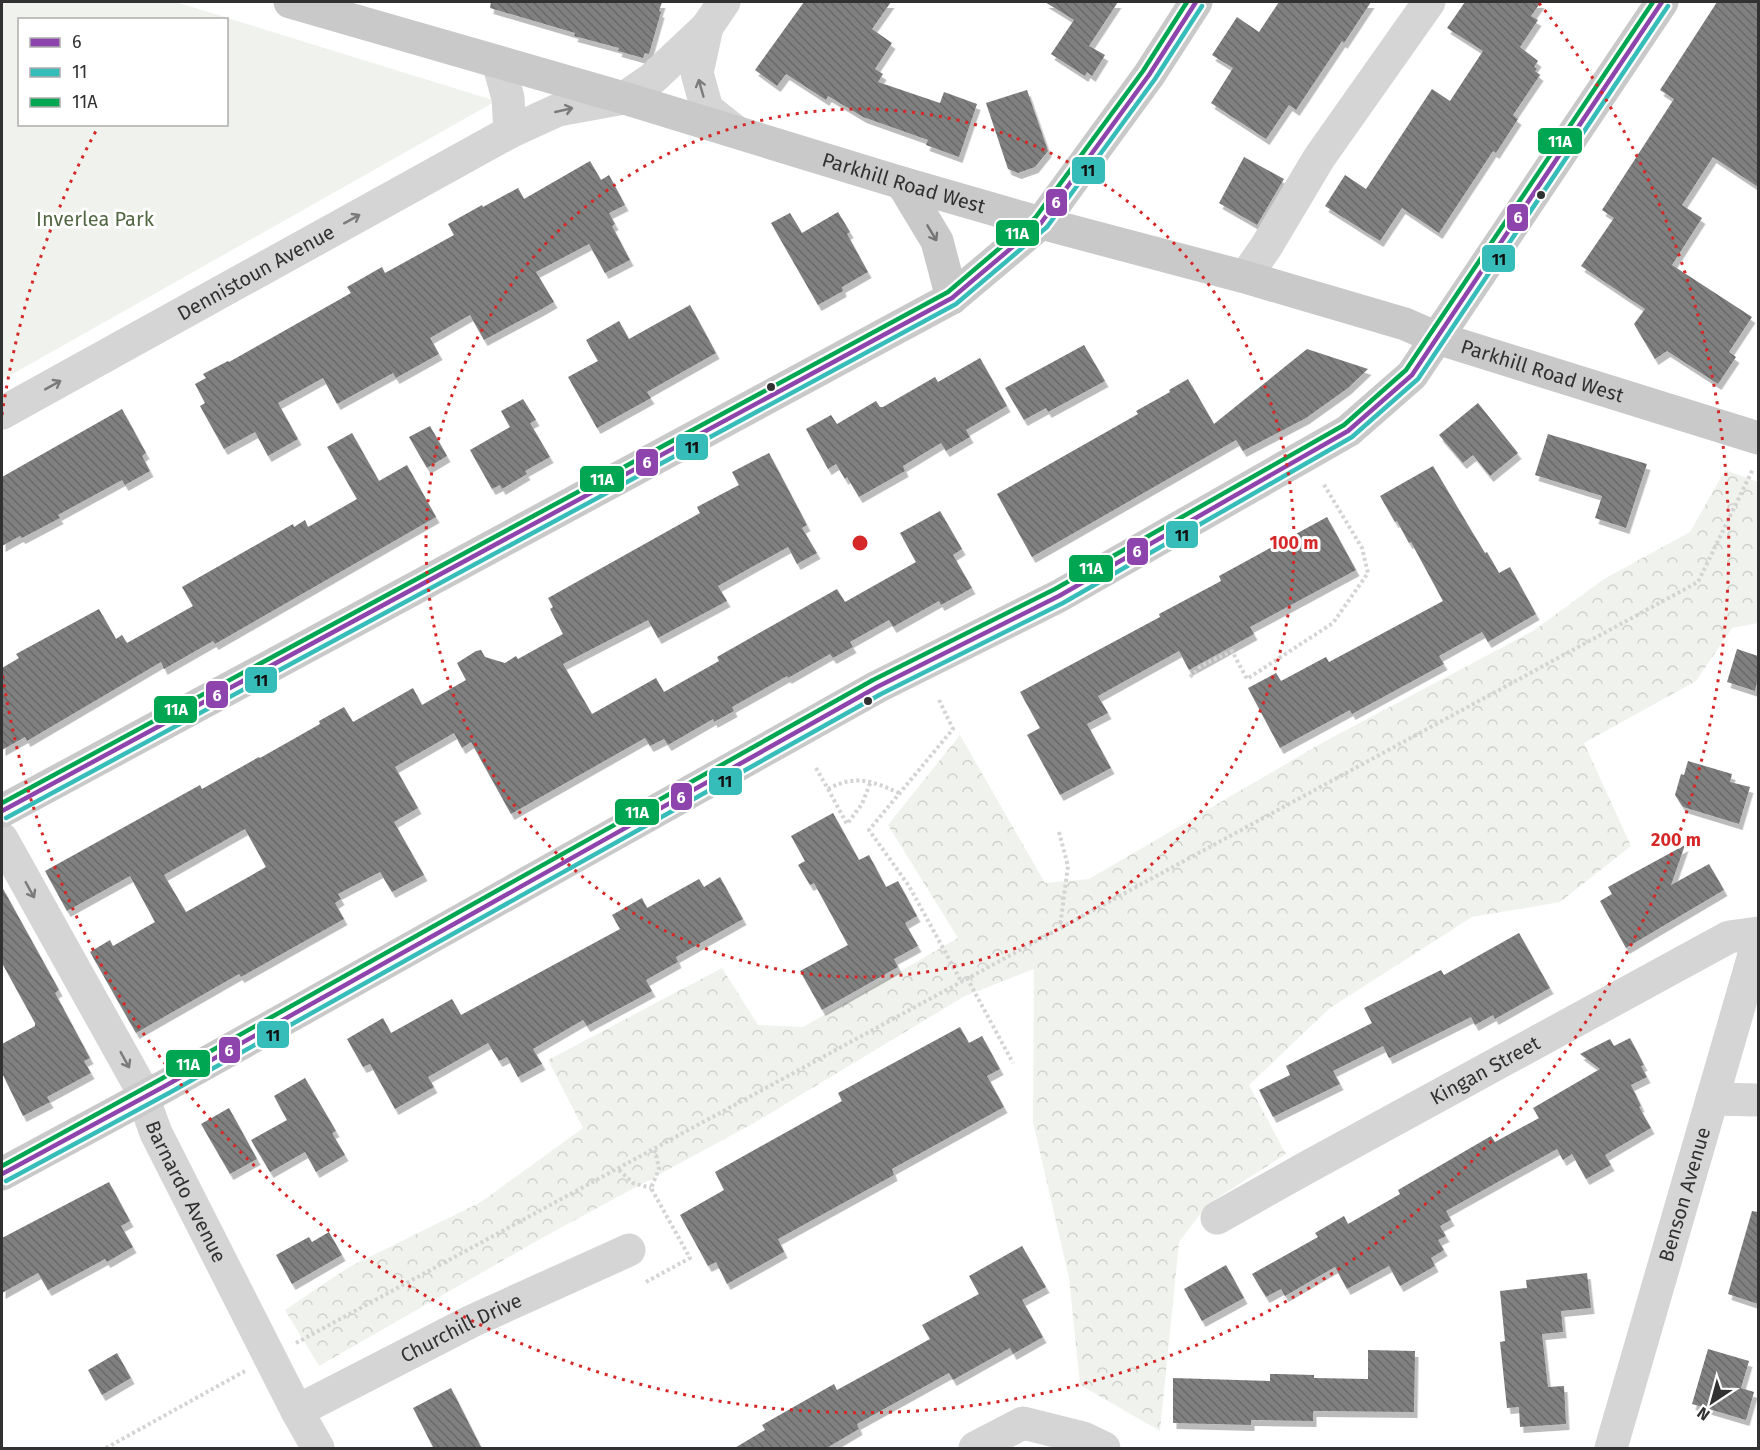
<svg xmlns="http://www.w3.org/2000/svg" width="1760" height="1450" font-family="'Fira Sans',sans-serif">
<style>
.forest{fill:url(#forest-crowns)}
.park{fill:#f0f3ed;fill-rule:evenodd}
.building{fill:url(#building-back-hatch);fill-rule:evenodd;filter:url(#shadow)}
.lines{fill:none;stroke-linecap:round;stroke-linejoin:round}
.path{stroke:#d4d4d4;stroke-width:4;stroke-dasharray:3 3;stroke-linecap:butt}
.minor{stroke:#d5d5d5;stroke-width:33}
.major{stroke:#c9c9c9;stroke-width:33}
.bus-1-casing{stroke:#fff;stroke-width:9}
.bus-2-casing{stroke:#fff;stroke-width:9}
.bus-3-casing{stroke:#fff;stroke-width:9}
.bus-1{stroke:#8e44ad;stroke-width:4.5}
.bus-2{stroke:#37bdb9;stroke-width:4.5}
.bus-3{stroke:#00a651;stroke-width:4.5}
.oneway{stroke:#7b7b7b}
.oneway2{stroke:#757575}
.ring{fill:none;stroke:#d62828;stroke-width:3;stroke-dasharray:3 6}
.bus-dot{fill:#313131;stroke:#fff;stroke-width:2}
.labels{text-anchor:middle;stroke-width:6;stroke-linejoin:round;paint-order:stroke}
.street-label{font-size:20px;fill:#313131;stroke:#fff}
.park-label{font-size:20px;fill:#526843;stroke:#fff}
.centre{fill:#d62828;stroke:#fff;stroke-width:3}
.ring-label{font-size:18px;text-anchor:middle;font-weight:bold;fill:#d62828;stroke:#fff;stroke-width:6;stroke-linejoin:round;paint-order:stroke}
.line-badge{stroke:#fff;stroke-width:2}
.badge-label{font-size:16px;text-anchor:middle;font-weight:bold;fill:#fff}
.pale-badge-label{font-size:16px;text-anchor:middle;font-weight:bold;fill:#111}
</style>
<defs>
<pattern id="forest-crowns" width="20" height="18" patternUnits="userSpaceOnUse" patternTransform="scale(1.5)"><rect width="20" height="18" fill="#f0f3ed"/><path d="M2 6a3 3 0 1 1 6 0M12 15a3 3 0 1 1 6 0" fill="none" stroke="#ced1cc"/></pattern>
<pattern id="building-back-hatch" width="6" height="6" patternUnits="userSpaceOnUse" patternTransform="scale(1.5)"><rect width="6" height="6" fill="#808080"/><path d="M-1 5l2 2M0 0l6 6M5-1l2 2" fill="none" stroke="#696969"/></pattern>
<filter id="shadow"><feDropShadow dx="3.5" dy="6" stdDeviation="0" flood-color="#0004"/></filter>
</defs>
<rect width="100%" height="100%" fill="#fff"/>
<!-- forest -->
<path class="forest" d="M1725 470 1758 482V623L1732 628 1696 681 1584 743 1631 846 1560 902 1472 917 1330 1008 1249 1085 1286 1154 1208 1204 1179 1242 1160 1431 1080 1385 1069 1278 1033 1122 1034 969 965 996 754 1123 542 1238 319 1366 285 1310 349 1267 481 1202 583 1128 548 1060 722 968 758 1025 803 1027 958 938 888 825 960 735 1045 883 1089 879 1320 744 1533 631 1604 579 1690 532Z"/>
<!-- park -->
<path class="park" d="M2 2H176L496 101 2 380ZM20 20H226V124H20Z"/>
<!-- building -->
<path class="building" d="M491 2H662L659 11 661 12 649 54 645 53 643 58 618 51 619 48 574 36 575 33 490 8Z
M804 2H891L872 29 892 43 875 69 883 74 878 82 940 103 944 92 977 104 959 157 926 145 928 140 863 117 828 96 826 100 786 74 777 86 755 70Z
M1045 2H1118L1089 46 1105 55 1092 76 1087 72 1085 76 1051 54 1074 20Z
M1279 2H1371L1344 43 1342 41 1296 110 1289 105 1266 139 1211 103 1233 68 1212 55 1237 17 1259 32Z
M1465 2H1541L1531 16 1538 20 1520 47 1538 61 1534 67 1537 69 1535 71 1540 75 1513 115 1518 119 1496 153 1493 151 1439 233 1402 208 1380 241 1325 206 1345 175 1366 189 1432 89 1450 101 1483 51 1447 28Z
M1717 2H1758V187L1713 157 1682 205 1702 218 1672 265 1752 317 1729 352 1736 357 1718 384 1667 351 1655 359 1634 324 1645 309 1581 266 1614 218 1602 210 1674 99 1660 90Z
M1027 90 1048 151 1035 167 1018 173 1008 169 986 103Z
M1244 157 1284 179 1257 225 1219 203Z
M590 161 601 180 609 175 625 205 609 213 615 224 612 226 630 260 605 273 589 244 536 272 554 302 542 309 484 340 470 315 430 338 439 354 396 378 393 373 337 404 323 378 278 403 298 439 268 456 255 432 224 449 200 406 205 403 195 384 206 378 203 374 228 361 229 362 351 293 347 287 382 267 385 273 454 235 448 224 482 205 483 207 518 188 524 199Z
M838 212 850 232 847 234 868 272 842 287 843 291 818 305 771 223 790 213 802 233Z
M690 305 716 353 647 392 651 398 597 428 568 377 598 361 586 340 619 321 629 339Z
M1084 345 1105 381 1048 412 1046 408 1024 420 1005 388Z
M1307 349 1368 369 1348 388 1306 418 1243 451 1236 440 1032 557 997 494 1138 414 1136 411 1170 392 1169 390 1188 379 1214 424Z
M980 358 1007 406 966 430 970 437 946 451 941 443 903 466 905 471 859 497 847 477 845 479 836 464 828 469 806 429 831 415 837 424 876 401 880 407H883L935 377 938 382Z
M523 399 536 420 530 423 550 457 525 471 527 474 502 489 500 485 492 489 470 450 510 427 501 411Z
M1478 403 1518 453 1490 476 1473 455 1463 463 1439 435Z
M122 409 146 453 142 456 150 471 125 485 122 480 58 515 60 518 22 538 20 536 2 546V477Z
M430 426 447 456 427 468 409 437Z
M352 433 379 481 407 465 436 517 215 644 213 641 164 669 161 662 27 741 25 737 2 750V668L19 658 16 654 99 609 116 639 122 635 127 643 193 606 182 587 293 524 294 527 305 520 308 527 357 499 327 447Z
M1548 434 1647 464 1626 528 1595 518 1602 496 1535 475Z
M769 453 807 525 802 528 817 553 797 564 788 547 718 586 727 601 658 638 648 620 563 664 592 714 656 678 664 692 719 661 717 657 837 589 845 602 916 562 900 533 940 511 962 549 953 555 972 588 941 605 939 601 893 627 889 620 850 642 853 647 833 658 830 654 788 678 787 676 732 707 734 711 714 722 713 719 668 745 664 739 650 746 645 738 511 814 471 742 462 748 454 733 395 767 418 808 394 822 424 875 392 892 380 872 338 894 341 899 335 903 344 919 241 977 239 974 136 1033 90 952 110 940 113 946 155 922 130 876 67 911 45 871 200 785 202 789 259 757 260 758 320 724 319 721 344 707 353 722 413 688 422 705 466 680 457 663 476 651 481 650 485 657 505 663 516 656 518 659 563 634 550 609 553 607 548 598 700 513 697 507 739 485 732 472ZM245 829 266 867 186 912 164 875Z
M1433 466 1471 530 1485 553 1487 552 1499 573 1510 567 1536 614 1488 642 1482 632 1439 656 1444 664 1352 714 1350 710 1280 748 1248 688 1276 673 1281 681 1326 657 1329 662 1443 601 1411 542 1409 543 1397 521 1395 522 1380 496Z
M1327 517 1356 570 1250 627 1254 634 1189 670 1179 651 1098 696 1108 713 1087 724 1111 768 1060 795 1027 735 1040 728 1020 692 1160 617 1159 614 1221 581 1219 576Z
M1737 649 1758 656V678L1755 691 1727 682Z
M1688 761 1732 774 1730 782 1750 787 1739 824 1683 807 1675 795 1681 774 1684 775Z
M833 813 859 860 869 855 886 887 898 881 917 916 905 923 918 946 894 959 898 967 822 1010 800 971 848 945 814 883 810 885 798 865 805 861 791 836Z
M1685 845 1671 885 1709 864 1724 890 1626 948 1600 901 1612 894 1608 887Z
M720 877 743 919 676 957 678 962 646 980 652 991 587 1026 583 1020 533 1049 542 1064 518 1077 507 1057 499 1061 488 1043 428 1077 434 1087 395 1109 370 1064 363 1067 347 1039 383 1018 391 1033 452 999 461 1015 620 929 612 915 642 898 647 908 699 879 704 887Z
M2 887 59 990 55 993 90 1058 84 1061 91 1073 47 1097 50 1102 23 1116 2 1073V1044L35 1026V1023L2 963Z
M1519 933 1550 988 1495 1019 1493 1015 1475 1025 1471 1017 1389 1058 1383 1046 1333 1071 1340 1084 1273 1117 1259 1090 1290 1075 1286 1066 1372 1023 1364 1008 1441 970 1444 975Z
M960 1027 969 1043 982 1036 1000 1069 987 1076 1004 1107 892 1169 894 1175 778 1239 784 1252 727 1284 716 1262 708 1266 680 1215 724 1190 715 1172 842 1101 838 1093Z
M1630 1038 1644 1065 1641 1066 1647 1077 1631 1085 1641 1106 1639 1107 1651 1128 1605 1155 1611 1165 1586 1179 1572 1154 1563 1160 1557 1149 1446 1211 1451 1220 1440 1226 1446 1236 1438 1240 1444 1250 1431 1258 1435 1266 1400 1286 1389 1266 1347 1289 1335 1267 1285 1296 1281 1289 1266 1297 1252 1274 1318 1237 1315 1233 1344 1216 1348 1224 1400 1194 1398 1190 1491 1136 1495 1142 1539 1118 1533 1108 1600 1069 1580 1054 1610 1039 1614 1046Z
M305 1078 336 1131 332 1133 345 1155 316 1172 305 1152 270 1172 251 1140 287 1120 274 1096Z
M229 1108 257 1159 230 1174 201 1124Z
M109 1182 130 1221 121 1226 133 1247 107 1262 105 1259 48 1290 38 1273 2 1293V1238Z
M1752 1211 1758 1212V1304L1728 1294Z
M329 1232 342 1255 292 1284 276 1255 309 1237 312 1242Z
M1022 1246 1046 1287 1022 1300 1043 1337 1013 1354 1010 1348 953 1380 949 1373 857 1424 859 1429 825 1449H733L765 1430 762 1425 834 1384 837 1390 930 1339 922 1325 979 1294 969 1276Z
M1226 1265 1244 1298 1202 1321 1184 1289Z
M1587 1273 1591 1308 1561 1311 1563 1332 1542 1334 1548 1387 1564 1386 1566 1424 1520 1427 1519 1407 1507 1408 1500 1342 1505 1341 1500 1291 1527 1288 1526 1280Z
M1708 1349 1749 1361 1741 1388 1754 1392 1746 1420 1692 1404Z
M1368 1350 1415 1351 1414 1412 1313 1411V1421L1251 1420V1425L1173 1423V1378L1270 1381V1374H1277L1314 1375V1378L1368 1379Z
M117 1353 131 1378 102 1395 88 1370Z
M451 1388 482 1449H434L413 1408Z"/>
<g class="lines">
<!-- path -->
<path class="path" d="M1190 677 1201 666 1232 651 1247 679 1333 623 1368 573 1362 548 1323 483
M939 700 953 729 869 830 909 886 961 981
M816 768 828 789C856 774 872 781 899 793
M828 789 847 824 862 804 871 781
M1059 832 1068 866 1060 926
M967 978 1013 1063
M619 1170 633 1183 651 1188
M646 1282 690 1258 651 1188 659 1169 655 1150
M296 1343 1698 582 1753 469
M106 1448 245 1371"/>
<!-- minor -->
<g class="minor">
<path d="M707 27 697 73 707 109 736 132"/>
<path d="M498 62 508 98 510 132"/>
<path d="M1245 277 1266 247 1319 158 1429 2"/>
<path id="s1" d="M2 413 510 132 558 110 624 98 653 78 707 27 724 2"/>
<path id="s2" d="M2 839 138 1083 156 1133 297 1411 318 1448"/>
<path d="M1712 1099 1758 1100"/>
<path id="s3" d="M1217 1218 1304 1169 1729 937 1758 933"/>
<path id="s4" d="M297 1411 472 1321 629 1250"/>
<path d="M975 1448 1023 1423 1083 1438 1104 1448"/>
<path id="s5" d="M1611 1448 1758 941"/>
</g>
<!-- major -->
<g class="major">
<path id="s6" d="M290 2 624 98 902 183 1041 223 1245 277 1405 324 1437 338 1758 438"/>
<path d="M902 183 937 241 952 298"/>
<path d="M2 811 952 298 1041 223 1149 75 1196 2"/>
<path d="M2 1174 165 1086 877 687 1059 596 1348 431 1412 375 1662 2"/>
</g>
<defs>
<path id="bus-1" d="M2 811 952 298 1041 223 1149 75 1196 2
M2 1174 165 1086 877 687 1059 596 1348 431 1412 375 1662 2"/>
<path id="bus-2" d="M6 818 956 304 1047 227 1155 79 1202 6
M6 1181 169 1093 881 694 1063 603 1352 437 1418 379 1668 6"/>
<path id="bus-3" d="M2 803 948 292 1035 218 1143 71 1187 2
M2 1166 161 1079 873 680 1055 589 1344 425 1406 370 1653 2"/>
</defs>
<!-- bus-1 casing -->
<use href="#bus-1" class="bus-1-casing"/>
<!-- bus-2 casing -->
<use href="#bus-2" class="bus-2-casing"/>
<!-- bus-3 casing -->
<use href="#bus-3" class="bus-3-casing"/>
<!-- bus-1 -->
<use href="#bus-1" class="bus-1"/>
<!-- bus-2 -->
<use href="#bus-2" class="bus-2"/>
<!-- bus-3 -->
<use href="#bus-3" class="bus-3"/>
</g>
<!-- one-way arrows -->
<defs><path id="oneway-shaft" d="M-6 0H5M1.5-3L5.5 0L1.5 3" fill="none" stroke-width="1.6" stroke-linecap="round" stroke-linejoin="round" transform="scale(1.5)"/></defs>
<g class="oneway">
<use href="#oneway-shaft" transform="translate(701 88) rotate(-106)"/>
<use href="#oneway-shaft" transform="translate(564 110) rotate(-13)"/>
<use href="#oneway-shaft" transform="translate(352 219) rotate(-29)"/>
<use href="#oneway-shaft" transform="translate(53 385) rotate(-29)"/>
<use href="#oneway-shaft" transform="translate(30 890) rotate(61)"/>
<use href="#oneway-shaft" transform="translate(125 1060) rotate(61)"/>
</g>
<use class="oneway2" href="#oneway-shaft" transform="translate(932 233) rotate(59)"/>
<!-- distance rings -->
<g class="ring">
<circle cx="860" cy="543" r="434"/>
<path d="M2 415A868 868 0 0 1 97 129M1539 3A868 868 0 1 1 2 671"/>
</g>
<!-- markers -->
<g class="bus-dot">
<circle cx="1541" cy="195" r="5"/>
<circle cx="771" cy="387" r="5"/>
<circle cx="868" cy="701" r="5"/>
</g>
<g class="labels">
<!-- street labels -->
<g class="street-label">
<text dy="7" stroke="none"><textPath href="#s6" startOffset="640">Parkhill Road West</textPath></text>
<text dy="7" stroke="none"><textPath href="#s1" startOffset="290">Dennistoun Avenue</textPath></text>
<text dy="7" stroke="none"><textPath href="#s6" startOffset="1306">Parkhill Road West</textPath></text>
<text dy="7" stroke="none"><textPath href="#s3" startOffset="306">Kingan Street</textPath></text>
<text dy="7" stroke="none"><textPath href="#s2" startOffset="398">Barnardo Avenue</textPath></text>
<text dy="7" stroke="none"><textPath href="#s5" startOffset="264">Benson Avenue</textPath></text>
<text dy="7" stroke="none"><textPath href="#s4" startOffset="184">Churchill Drive</textPath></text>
</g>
<!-- park labels -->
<g class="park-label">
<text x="95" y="226">Inverlea Park</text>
</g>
</g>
<circle cx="860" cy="543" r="9" class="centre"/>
<g class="ring-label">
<text x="1294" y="549">100 m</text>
<text x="1676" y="846">200 m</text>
</g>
<g class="line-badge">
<rect x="1537" y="127" width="46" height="28" rx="6" fill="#00a651"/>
<rect x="1071" y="156" width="35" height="29" rx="6" fill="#37bdb9"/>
<rect x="1045" y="188" width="23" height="29" rx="6" fill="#8e44ad"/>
<rect x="1506" y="203" width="23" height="29" rx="6" fill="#8e44ad"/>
<rect x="995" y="219" width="45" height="28" rx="6" fill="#00a651"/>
<rect x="1481" y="244" width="35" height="29" rx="6" fill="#37bdb9"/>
<rect x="675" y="433" width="34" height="28" rx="6" fill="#37bdb9"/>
<rect x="635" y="448" width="24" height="29" rx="6" fill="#8e44ad"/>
<rect x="579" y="465" width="46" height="28" rx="6" fill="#00a651"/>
<rect x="1165" y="520" width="34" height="29" rx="6" fill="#37bdb9"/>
<rect x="1126" y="537" width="23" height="29" rx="6" fill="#8e44ad"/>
<rect x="1068" y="554" width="46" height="29" rx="6" fill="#00a651"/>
<rect x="244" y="666" width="34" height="28" rx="6" fill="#37bdb9"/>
<rect x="205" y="680" width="24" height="29" rx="6" fill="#8e44ad"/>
<rect x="153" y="695" width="45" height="29" rx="6" fill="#00a651"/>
<rect x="708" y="767" width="35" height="29" rx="6" fill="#37bdb9"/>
<rect x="670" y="782" width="23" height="29" rx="6" fill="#8e44ad"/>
<rect x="614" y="798" width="46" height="28" rx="6" fill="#00a651"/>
<rect x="256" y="1020" width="34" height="29" rx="6" fill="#37bdb9"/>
<rect x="218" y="1036" width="23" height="28" rx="6" fill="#8e44ad"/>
<rect x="165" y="1049" width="46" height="29" rx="6" fill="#00a651"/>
</g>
<g class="badge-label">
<text x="1560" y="147">11A</text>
<text x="1056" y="208">6</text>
<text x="1518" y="223">6</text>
<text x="1017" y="239">11A</text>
<text x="647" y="468">6</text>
<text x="602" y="485">11A</text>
<text x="1137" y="557">6</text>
<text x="1091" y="574">11A</text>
<text x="217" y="701">6</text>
<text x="176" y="715">11A</text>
<text x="681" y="803">6</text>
<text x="637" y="818">11A</text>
<text x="229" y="1056">6</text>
<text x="188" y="1070">11A</text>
</g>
<g class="pale-badge-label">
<text x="1088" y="176">11</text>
<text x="1499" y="265">11</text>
<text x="692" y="453">11</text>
<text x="1182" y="541">11</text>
<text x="261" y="686">11</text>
<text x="725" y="787">11</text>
<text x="273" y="1041">11</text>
</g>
<!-- border -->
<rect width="1760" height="1450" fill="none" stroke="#313131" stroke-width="6"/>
<!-- legend -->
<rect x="18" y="18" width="210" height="108" fill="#ffffff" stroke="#adadad" stroke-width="1.5"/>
<rect x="30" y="38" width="30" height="9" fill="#8e44ad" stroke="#adadad" stroke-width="1.5"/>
<text x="72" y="48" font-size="18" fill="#313131">6</text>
<rect x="30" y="68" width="30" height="9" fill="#37bdb9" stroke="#adadad" stroke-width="1.5"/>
<text x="72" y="78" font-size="18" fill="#313131">11</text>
<rect x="30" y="98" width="30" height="9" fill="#00a651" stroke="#adadad" stroke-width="1.5"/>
<text x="72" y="108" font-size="18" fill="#313131">11A</text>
<!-- north arrow -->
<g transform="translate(1712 1402) rotate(216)" stroke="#ffffff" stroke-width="4.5" paint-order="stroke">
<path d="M0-4.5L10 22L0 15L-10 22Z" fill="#313131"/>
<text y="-9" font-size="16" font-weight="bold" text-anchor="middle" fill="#313131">N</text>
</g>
</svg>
